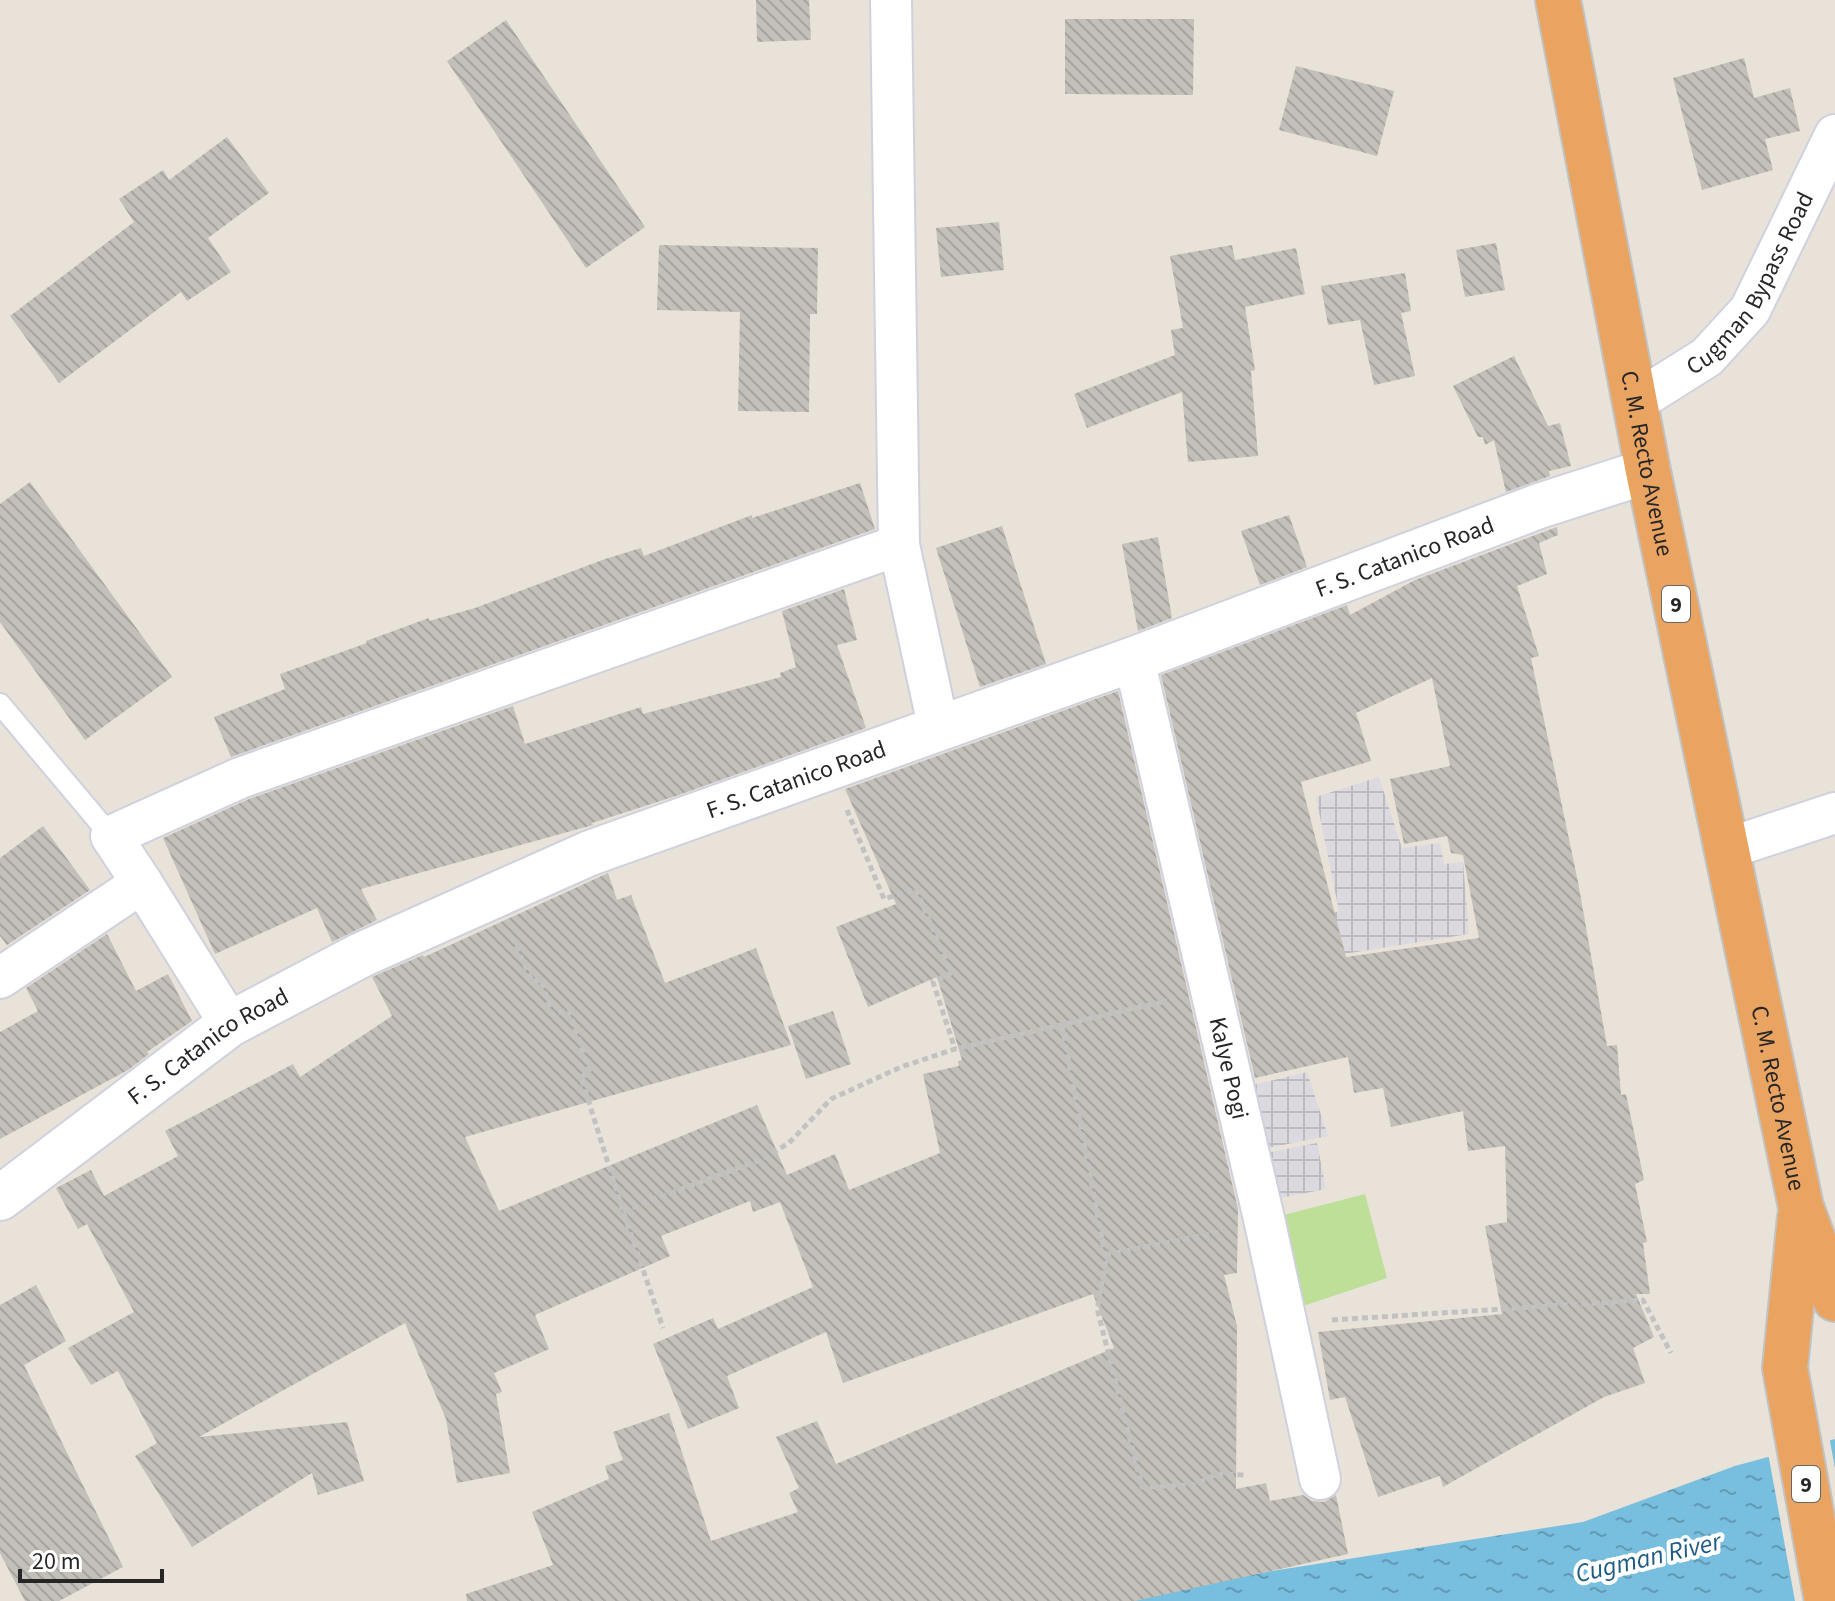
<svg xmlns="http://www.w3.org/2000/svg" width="1835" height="1601" font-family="'Source Sans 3',sans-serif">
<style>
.industrial{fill:url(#industrial-grid)}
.pitch{fill:#bddf98}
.water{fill:url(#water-ripples)}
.pier{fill:#e8e2d9}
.building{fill:url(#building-back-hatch);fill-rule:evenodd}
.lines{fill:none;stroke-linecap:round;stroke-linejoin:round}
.lane-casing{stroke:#cfd1de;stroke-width:24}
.street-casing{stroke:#cfd1de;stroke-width:44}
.secondary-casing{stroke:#cfd1de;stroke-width:48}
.highway-casing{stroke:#c2c2c2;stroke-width:48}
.path{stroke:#c2c2c2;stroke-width:5;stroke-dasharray:6 4;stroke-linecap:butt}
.lane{stroke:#fff;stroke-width:20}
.street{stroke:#fff;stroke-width:40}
.secondary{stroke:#fff;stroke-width:44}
.highway{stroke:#eaa462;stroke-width:44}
.labels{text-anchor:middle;stroke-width:8;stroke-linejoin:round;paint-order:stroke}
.shield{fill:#fff;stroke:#676767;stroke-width:2}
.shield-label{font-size:22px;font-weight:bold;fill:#262626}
.street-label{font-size:24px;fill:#262626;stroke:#fff}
.water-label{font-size:26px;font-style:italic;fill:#1c5b85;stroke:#fff}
</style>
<defs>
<pattern id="industrial-grid" width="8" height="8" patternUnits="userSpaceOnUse" patternTransform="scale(2)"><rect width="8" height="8" fill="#dcdae0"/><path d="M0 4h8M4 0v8" fill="none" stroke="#bdbbc0"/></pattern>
<pattern id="water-ripples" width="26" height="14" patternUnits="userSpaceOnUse" patternTransform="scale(2)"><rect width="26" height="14" fill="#78bede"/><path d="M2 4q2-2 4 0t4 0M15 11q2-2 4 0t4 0" fill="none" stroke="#629ab4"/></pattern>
<pattern id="building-back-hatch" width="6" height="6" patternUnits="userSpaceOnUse" patternTransform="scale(2)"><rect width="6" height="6" fill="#c3bfb9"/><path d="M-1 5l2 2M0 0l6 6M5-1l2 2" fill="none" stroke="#a7a49f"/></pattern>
</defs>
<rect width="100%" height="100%" fill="#e8e2d9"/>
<!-- industrial -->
<path class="industrial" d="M1379 777 1402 848 1440 843 1444 864 1463 862 1469 934 1313 959 1293 927 1339 911 1316 797Z
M1307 1072 1328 1136 1257 1150 1245 1087Z
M1317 1143 1326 1189 1270 1200 1261 1154Z"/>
<!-- pitch -->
<path class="pitch" d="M1365 1194 1387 1278 1300 1307 1284 1215Z"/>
<!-- water -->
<path class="water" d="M1835 1439V1601H1115L1272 1571 1583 1522 1735 1466Z"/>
<!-- pier -->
<path class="pier" d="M1829 1436 1835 1468V1601H1795L1768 1453Z"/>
<!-- building -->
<path class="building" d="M756 0H809L811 40 757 42Z
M1065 19H1194L1193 95 1065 94Z
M506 20 645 227 586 268 447 61Z
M1744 58 1754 98 1790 88 1800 131 1765 139 1773 170 1702 190 1673 78Z
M1296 66 1394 91 1377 156 1279 130Z
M227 137 269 193 208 238 231 272 187 301 181 292 59 383 10 316 134 222 119 199 163 170 169 180Z
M999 222 1004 270 941 277 936 228Z
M1496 243 1505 290 1465 297 1456 250Z
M659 245 818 248 817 314H810L809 412 738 411 740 312 657 310Z
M1232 245 1235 260 1296 248 1305 294 1245 307 1255 370 1251 371 1258 456 1188 462 1182 392 1087 428 1074 394 1175 355 1171 330 1183 328 1170 256Z
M1405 273 1411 311 1401 313 1415 376 1374 385 1360 320 1328 325 1321 286Z
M1514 356 1548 426 1560 423 1571 466 1549 471 1550 476 1506 492 1494 440 1485 445 1483 437H1478L1453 386Z
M30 482 172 677 85 740 0 622V504Z
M860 483 875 529 231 757 214 717 285 689 280 674 367 643 366 641 429 618V621L475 608 605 559 641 548 644 556 752 515V518Z
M1289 515 1307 567 1260 585 1241 531Z
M1002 526 1046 664 980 687 936 548Z
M1557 527 1558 535 1539 543 1547 574 1517 586 1539 656 1531 658 1578 882 1607 1046 1617 1045 1621 1095 1626 1094 1644 1180 1635 1184 1647 1242 1643 1243 1650 1294H1636L1654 1337 1633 1348 1645 1383 1604 1397 1443 1487 1440 1476 1378 1497 1345 1397 1330 1400 1318 1332 1502 1314 1485 1226 1507 1222 1505 1146 1468 1151 1463 1111 1391 1127 1383 1088 1354 1093 1348 1057 1255 1078 1161 675 1347 605 1350 615 1415 580ZM1432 678 1450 766 1390 779 1404 844 1447 836 1451 853 1463 855 1479 938 1346 957 1301 782 1371 761 1356 713Z
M1158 537 1172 618 1138 631 1122 544Z
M844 589 857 640 837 645 866 728 676 796 592 823 593 825 361 889 377 920 332 942 317 908 215 954 163 838 249 799 513 706 525 744 641 707 643 714 781 677 780 673 796 667 782 611Z
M1118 691 1238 1209 1237 1273 1224 1275 1237 1326 1236 1489 1266 1483 1270 1501 1303 1495 1312 1501 1324 1502 1336 1495 1348 1554 1135 1601H467L466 1594 553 1565 532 1512 609 1479 605 1466 623 1460 613 1432 669 1413 711 1541 798 1512 789 1493 799 1488 776 1437 817 1421 836 1464 1114 1348 1093 1294 843 1383 826 1332 727 1376 739 1408 688 1429 653 1344 713 1318 718 1329 813 1287 780 1202 753 1212 750 1201 661 1236 670 1256 535 1315 549 1349 494 1373 502 1392 496 1394 510 1473 457 1483 446 1419 405 1323 199 1437 347 1422 364 1481 318 1495 312 1473 192 1547 135 1456 157 1443 118 1371 91 1385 68 1348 134 1312 87 1224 78 1229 56 1188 91 1170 104 1196 178 1156 165 1131 293 1064 300 1077 392 1016 372 977 423 955 424 957 608 873 617 900 631 895 665 983 756 948 791 1045 465 1137 499 1211 757 1105 787 1175 835 1154 849 1190 940 1153 923 1074 959 1066 958 1061 962 1060 937 977 868 1007 836 927 896 904 845 789Z
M43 826 90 890 7 945 0 936V858Z
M107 934 136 991 168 974 192 1021 147 1052 149 1054 128 1070 0 1139V1032L38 1011 26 988Z
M833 1011 851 1064 806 1079 788 1026Z
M36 1285 66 1341 24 1365 123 1567 59 1601H25L0 1553V1305Z"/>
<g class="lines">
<defs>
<path id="lane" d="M0 704 111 836"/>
<g id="street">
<path d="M891 0 899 545 939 730"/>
<path id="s1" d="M1634 403 1707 357 1750 310 1835 135"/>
<path id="s2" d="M1134 659 1265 1223 1320 1479"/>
<path d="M1726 849 1835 813"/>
<path d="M142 883 111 836 240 778 899 545"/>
<path d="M0 978 142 883 230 1024"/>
</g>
<g id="secondary">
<path id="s3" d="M0 1198 230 1024 361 955 590 853 1134 659 1539 506 1648 471"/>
</g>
<g id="highway">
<path id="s4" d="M1558 0 1648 471 1801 1207 1835 1299"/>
<path d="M1800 1217 1785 1368 1827 1601"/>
</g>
</defs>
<!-- lane casing -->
<use href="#lane" class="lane-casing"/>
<!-- street casing -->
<use href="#street" class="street-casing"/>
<!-- secondary casing -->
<use href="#secondary" class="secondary-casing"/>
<!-- highway casing -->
<use href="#highway" class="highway-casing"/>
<!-- path -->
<path class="path" d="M847 810 884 899 916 889 951 973 933 982 955 1049
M512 937 532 981 541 980 552 1014 569 1010 590 1073 581 1077 623 1211 663 1328
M1062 1025 1105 1255C1107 1275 1097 1291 1098 1312L1142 1487 1194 1485 1217 1474 1247 1475
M623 1211 762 1159 789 1143 831 1099 901 1067 955 1049 1167 1001
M1105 1255 1221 1232
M1332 1320 1643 1300 1671 1353"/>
<!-- lane -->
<use href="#lane" class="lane"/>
<!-- street -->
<use href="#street" class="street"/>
<!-- secondary -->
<use href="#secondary" class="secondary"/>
<!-- highway -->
<use href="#highway" class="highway"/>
</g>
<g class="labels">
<!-- shield labels -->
<g class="shield">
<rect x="1662" y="586" width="28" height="36" rx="6"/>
<rect x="1792" y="1466" width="28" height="36" rx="6"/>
</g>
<g class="shield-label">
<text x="1676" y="612">9</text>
<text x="1806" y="1492">9</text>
</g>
<!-- street labels -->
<g class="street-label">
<text dy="8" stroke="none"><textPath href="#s1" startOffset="172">Cugman Bypass Road</textPath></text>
<text dy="8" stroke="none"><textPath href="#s4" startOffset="472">C. M. Recto Avenue</textPath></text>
<text dy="8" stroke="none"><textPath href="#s3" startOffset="1554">F. S. Catanico Road</textPath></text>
<text dy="8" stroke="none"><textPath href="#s3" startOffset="906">F. S. Catanico Road</textPath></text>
<text dy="8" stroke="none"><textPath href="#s3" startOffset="258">F. S. Catanico Road</textPath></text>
<text dy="8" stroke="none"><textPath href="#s2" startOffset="420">Kalye Pogi</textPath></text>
<text dy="8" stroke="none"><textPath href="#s4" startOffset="1120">C. M. Recto Avenue</textPath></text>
</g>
<!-- water labels -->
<g class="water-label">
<text transform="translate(1648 1557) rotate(-13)" y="9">Cugman River</text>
</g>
</g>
<!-- scale -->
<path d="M20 1569v12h142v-12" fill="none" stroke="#262626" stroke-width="4"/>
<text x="32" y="1569" font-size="24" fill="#262626" stroke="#ffffff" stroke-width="6" paint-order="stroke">20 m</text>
</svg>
